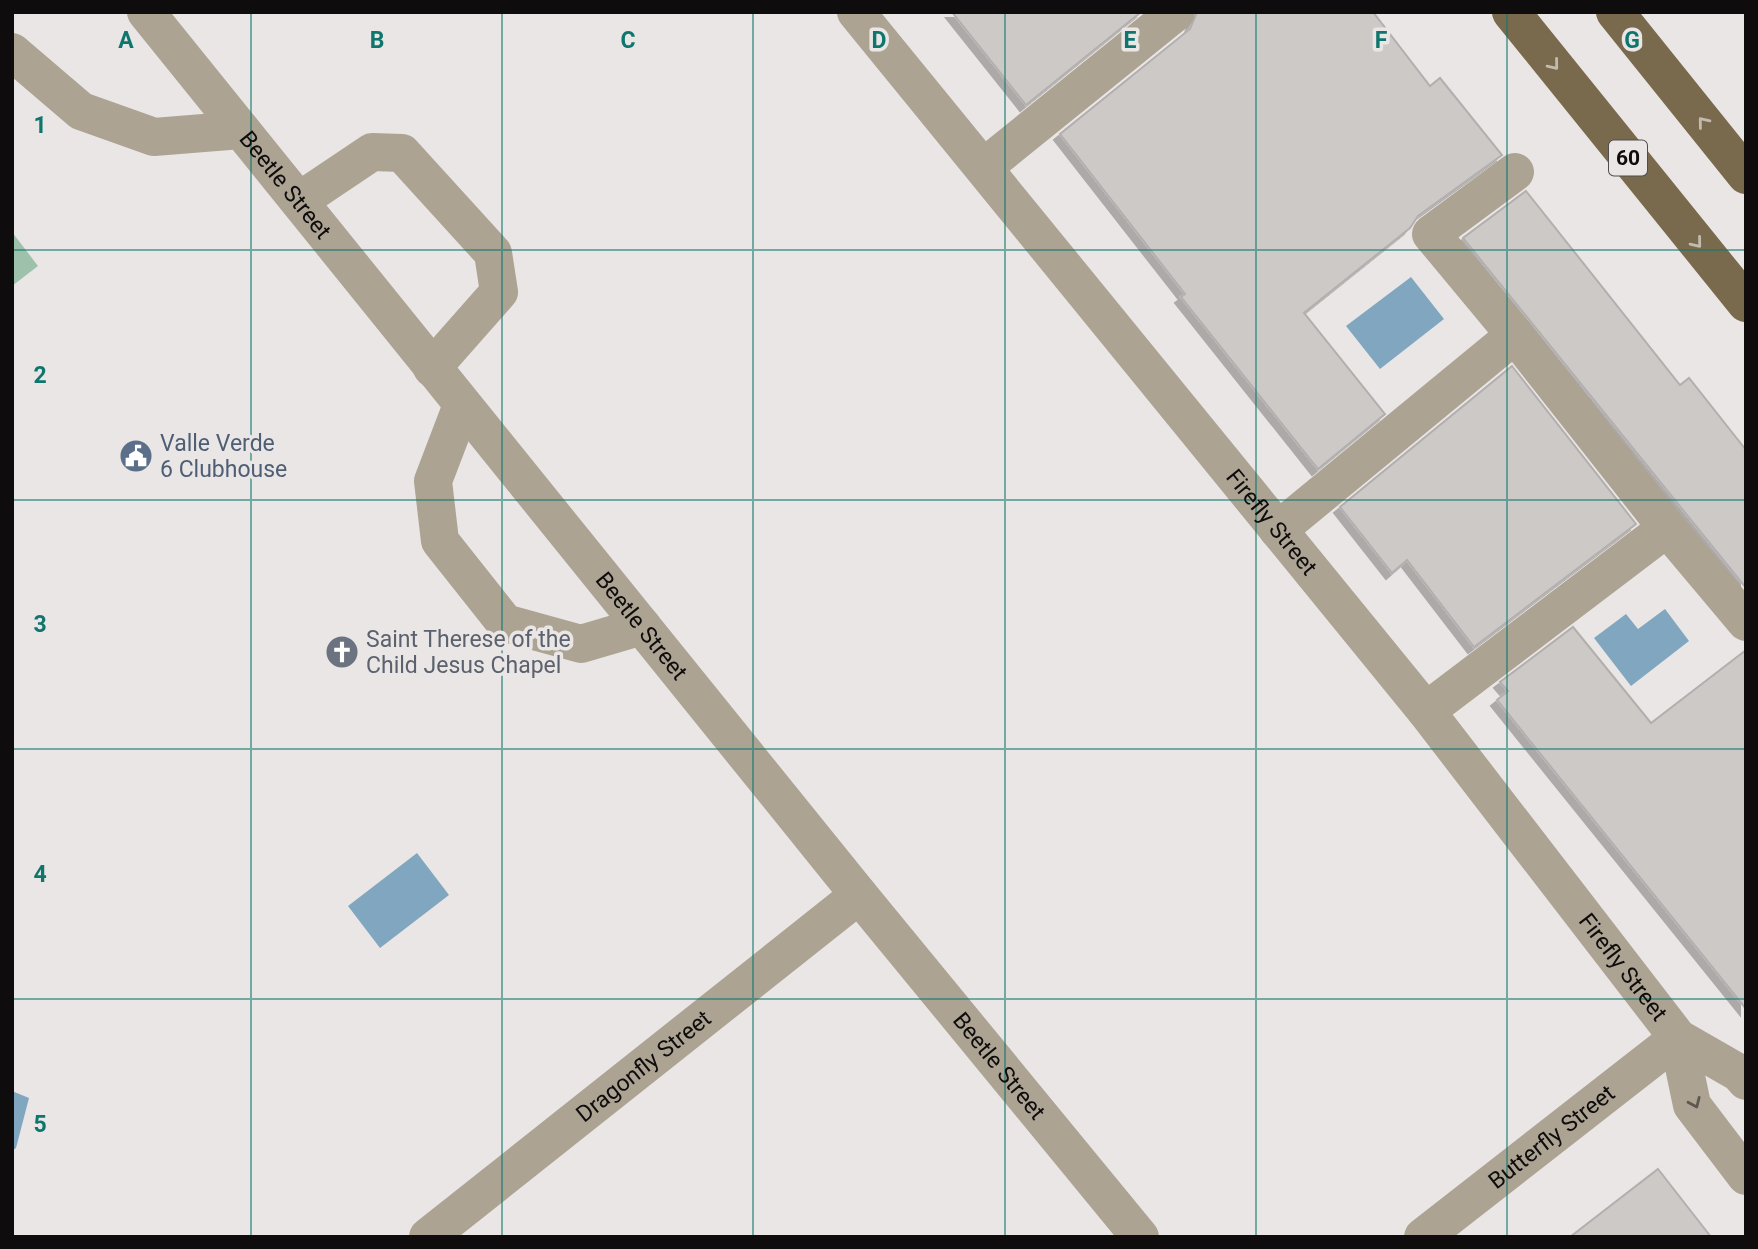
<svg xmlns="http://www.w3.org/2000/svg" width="1758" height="1249" font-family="Roboto,sans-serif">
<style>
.green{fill:#9ec1ab}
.water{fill:#81a6c0}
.building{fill:#ccc9c7;stroke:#b3afae;stroke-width:2;filter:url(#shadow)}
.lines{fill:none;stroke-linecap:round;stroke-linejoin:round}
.minor{stroke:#aca393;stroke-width:38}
.major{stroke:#7a6a4d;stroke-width:38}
.oneway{stroke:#c3bbb0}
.oneway2{stroke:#5d5850}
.grid{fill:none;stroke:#0f766e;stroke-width:2;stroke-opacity:0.55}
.labels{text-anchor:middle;stroke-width:7;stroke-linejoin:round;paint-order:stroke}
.shield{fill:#eae6e5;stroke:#504d4d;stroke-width:2}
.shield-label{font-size:21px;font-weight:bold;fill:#0e0c0c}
.street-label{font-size:23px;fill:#0e0c0c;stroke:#eae6e5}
.service-label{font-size:23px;fill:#4e5e75;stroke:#eae6e5;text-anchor:start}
.worship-label{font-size:23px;fill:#5b616d;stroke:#eae6e5;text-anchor:start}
.grid-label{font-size:23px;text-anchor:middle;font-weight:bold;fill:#0f766e;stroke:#eae6e5;stroke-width:7;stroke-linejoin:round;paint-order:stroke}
</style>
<defs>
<filter id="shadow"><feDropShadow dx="-6" dy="6" stdDeviation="0" flood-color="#0004"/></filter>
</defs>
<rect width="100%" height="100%" fill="#eae6e5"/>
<!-- green -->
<path class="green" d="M12 232 38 266 12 286Z"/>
<!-- water -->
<path class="water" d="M1411 277 1444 319 1380 369 1346 326Z
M1665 609 1689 641 1631 686 1594 638 1626 614 1638 629Z
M417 853 449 895 380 948 348 906Z
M12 1091 29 1098 16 1148 12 1151Z"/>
<!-- building -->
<path class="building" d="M952 12H1141L1026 105Z
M1197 12H1373L1430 86 1440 78 1502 155 1418 216 1410 228 1304 313 1385 414 1318 469 1181 297 1185 294 1060 134 1190 29Z
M1526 191 1680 385 1689 378 1746 450V588L1463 238Z
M1512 366 1636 524 1474 647 1407 560 1392 573 1340 507Z
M1573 627 1651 723 1746 650V1009L1497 700 1508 691 1500 682Z
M1658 1169 1711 1237H1570Z"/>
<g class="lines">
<!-- minor -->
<g class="minor">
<path id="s1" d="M146 12 859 895 1140 1237"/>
<path id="s2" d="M856 12 1426 711 1678 1038 1739 1073 1746 1081"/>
<path d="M12 52 81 111 154 137 241 130"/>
<path d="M984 167 1176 12"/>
<path d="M299 201 372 152 402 153 493 253 499 292 432 368"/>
<path d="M1515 335 1667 528"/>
<path d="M462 405 433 481 440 541 505 623 581 644 642 626"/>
<path d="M1278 530 1515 335 1431 234 1515 172"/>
<path d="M1426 711 1667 528 1746 622"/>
<path d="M1678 1038 1692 1105 1746 1176"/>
<path id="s3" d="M428 1237 859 895"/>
<path id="s4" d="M1423 1237 1678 1038"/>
</g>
<!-- major -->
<path class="major" d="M1511 12 1746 303
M1615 12 1746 175"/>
</g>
<!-- one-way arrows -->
<defs><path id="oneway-chevron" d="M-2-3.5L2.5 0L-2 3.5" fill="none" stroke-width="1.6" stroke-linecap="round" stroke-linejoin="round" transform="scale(1.75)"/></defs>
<g class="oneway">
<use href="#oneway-chevron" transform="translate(1554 65) rotate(51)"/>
<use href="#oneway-chevron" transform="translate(1703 122) rotate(-129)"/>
<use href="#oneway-chevron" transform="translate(1697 243) rotate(51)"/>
</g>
<use class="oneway2" href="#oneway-chevron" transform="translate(1695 1103) rotate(66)"/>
<!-- grid -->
<path class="grid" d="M251 12V1237M502 12V1237M753 12V1237M1005 12V1237M1256 12V1237M1507 12V1237M12 250H1746M12 500H1746M12 749H1746M12 999H1746"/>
<!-- icons -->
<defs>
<symbol id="civic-disc" viewBox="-11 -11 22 22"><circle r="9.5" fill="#5c6f8a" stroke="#eae6e5"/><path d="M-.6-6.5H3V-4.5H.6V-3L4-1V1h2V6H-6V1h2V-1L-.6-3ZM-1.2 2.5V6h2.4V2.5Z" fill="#fff"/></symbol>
<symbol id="church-disc" viewBox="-11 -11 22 22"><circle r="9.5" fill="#6b7280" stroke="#eae6e5"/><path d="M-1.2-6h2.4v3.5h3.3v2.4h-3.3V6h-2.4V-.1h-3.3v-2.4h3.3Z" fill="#fff"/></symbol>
</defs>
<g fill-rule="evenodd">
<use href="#civic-disc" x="117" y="437" width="38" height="38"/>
<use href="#church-disc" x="323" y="633" width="38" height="38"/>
</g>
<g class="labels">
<!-- shield labels -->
<rect class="shield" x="1609" y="140.5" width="38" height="35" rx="5"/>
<g class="shield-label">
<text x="1628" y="165">60</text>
</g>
<!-- street labels -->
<g class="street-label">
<text dy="8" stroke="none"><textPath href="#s1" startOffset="222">Beetle Street</textPath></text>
<text dy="8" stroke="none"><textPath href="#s2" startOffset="658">Firefly Street</textPath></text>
<text dy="8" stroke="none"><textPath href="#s1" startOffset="789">Beetle Street</textPath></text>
<text dy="8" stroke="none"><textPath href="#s2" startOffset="1225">Firefly Street</textPath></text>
<text dy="8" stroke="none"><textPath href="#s3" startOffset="275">Dragonfly Street</textPath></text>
<text dy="8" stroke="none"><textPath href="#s1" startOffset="1356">Beetle Street</textPath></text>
<text dy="8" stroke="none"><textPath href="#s4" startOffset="163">Butterfly Street</textPath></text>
</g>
<!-- service labels -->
<g class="service-label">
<text x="160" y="451">Valle Verde<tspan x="160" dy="26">6 Clubhouse</tspan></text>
</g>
<!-- worship labels -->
<g class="worship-label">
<text x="366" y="647">Saint Therese of the<tspan x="366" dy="26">Child Jesus Chapel</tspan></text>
</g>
</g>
<g class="grid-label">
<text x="126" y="48">A</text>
<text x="377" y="48">B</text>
<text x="628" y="48">C</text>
<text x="879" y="48">D</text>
<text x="1130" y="48">E</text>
<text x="1381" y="48">F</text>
<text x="1632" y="48">G</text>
<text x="40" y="133">1</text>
<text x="40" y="383">2</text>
<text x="40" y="632">3</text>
<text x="40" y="882">4</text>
<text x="40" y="1132">5</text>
</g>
<!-- border -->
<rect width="1758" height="1249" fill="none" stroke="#0e0c0c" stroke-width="28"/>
</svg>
